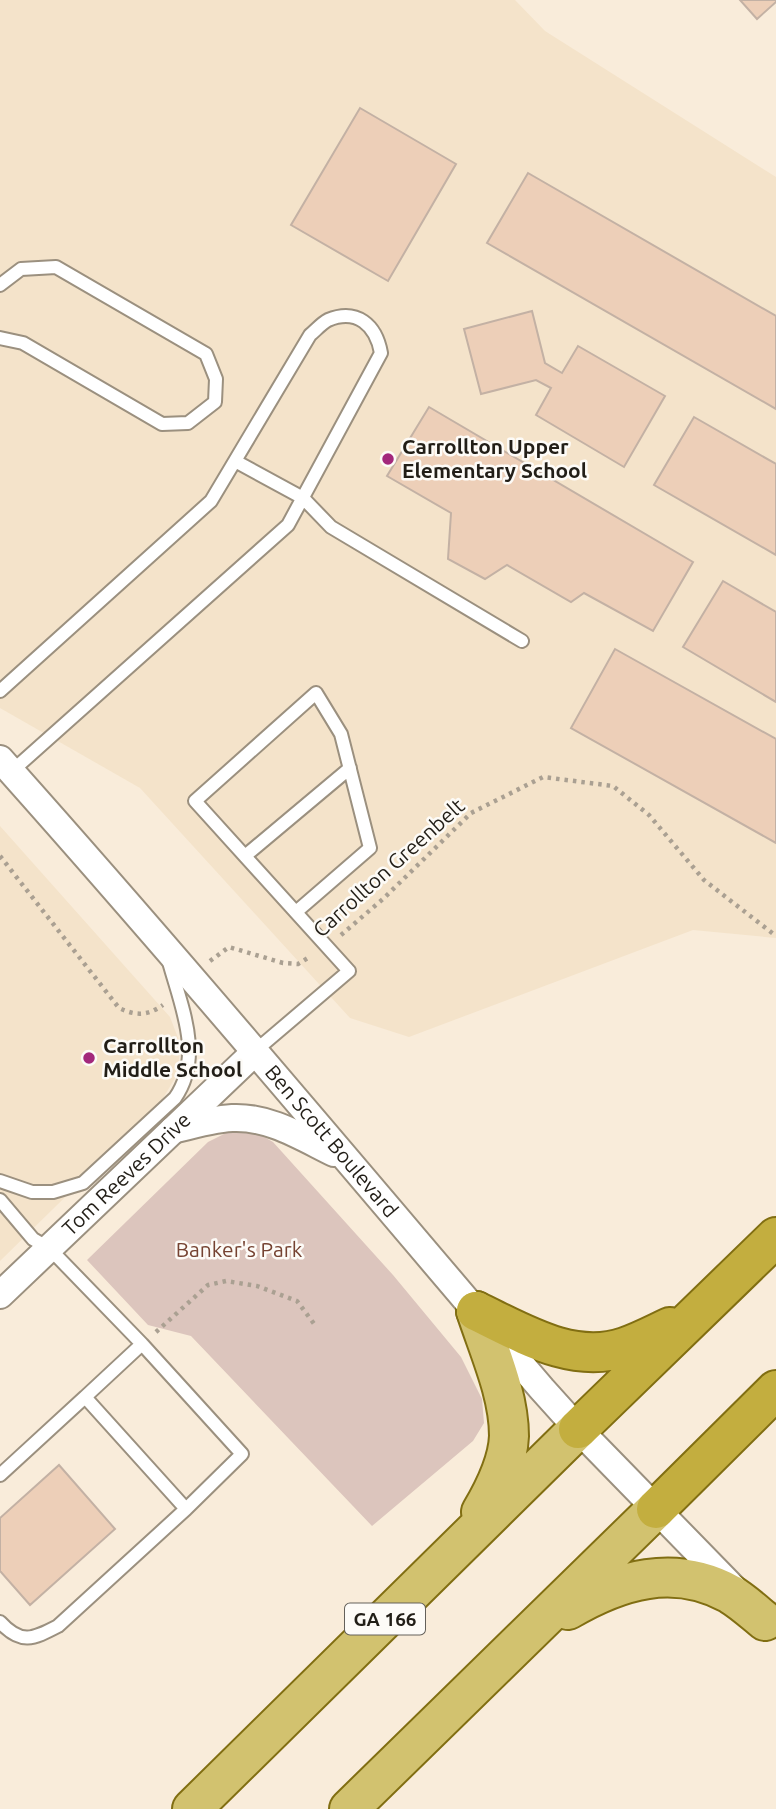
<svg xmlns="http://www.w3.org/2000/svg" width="776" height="1809" font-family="Ubuntu,sans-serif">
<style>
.built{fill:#f4e3ca}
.green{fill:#dcc5bd}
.building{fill:#edcfb8;stroke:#c3b1a4;stroke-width:2}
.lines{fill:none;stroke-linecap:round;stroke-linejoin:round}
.service-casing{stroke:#9b907f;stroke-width:16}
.minor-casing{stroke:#9b907f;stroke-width:30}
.primary-casing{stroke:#816e12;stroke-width:42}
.trunk-casing{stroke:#816e12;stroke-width:42}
.path{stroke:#aaa092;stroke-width:4.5;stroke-dasharray:3.5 5;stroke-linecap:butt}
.service{stroke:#fff;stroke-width:12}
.minor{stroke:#fff;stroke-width:26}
.primary{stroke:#d2c26f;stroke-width:38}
.trunk{stroke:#c3ae3f;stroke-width:38}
.poi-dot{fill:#a3287c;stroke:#fdfbf7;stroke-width:2.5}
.labels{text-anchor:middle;stroke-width:5;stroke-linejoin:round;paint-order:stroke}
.shield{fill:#fdfbf7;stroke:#64605a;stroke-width:2}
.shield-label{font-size:19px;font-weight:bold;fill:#221e17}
.poi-label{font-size:21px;font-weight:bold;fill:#221e17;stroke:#fdfbf7;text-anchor:start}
.street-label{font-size:21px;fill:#221e17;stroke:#fdfbf7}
.park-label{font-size:21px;fill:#754231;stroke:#fdfbf7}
</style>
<rect width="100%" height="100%" fill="#f9ecda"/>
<!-- built -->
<path class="built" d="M0 0H515L545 31 776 177V938L693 930 409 1037 350 1018 140 788 0 708Z
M0 826 170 1017 180 1043 178 1073 159 1105 0 1261Z"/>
<!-- green -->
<path class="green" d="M232 1130H252L273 1142 393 1275 461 1357 482 1399 484 1423 473 1441 372 1526 191 1336 148 1325 87 1260 208 1142Z"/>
<!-- building -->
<path class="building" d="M740 0H776V2L757 19Z
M360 108 456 164 388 281 291 225Z
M528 173 776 316V409L487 243Z
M532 311 545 363 562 373 578 346 665 396 624 467 536 415 551 388 536 380 481 394 464 329Z
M429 407 693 562 653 631 584 593 571 602 507 565 485 579 448 559 451 513 387 476Z
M694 417 776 464V555L654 485Z
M723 581 776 612V702L683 647Z
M615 649 776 739V843L571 728Z
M59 1465 115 1529 30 1605 0 1571V1518Z"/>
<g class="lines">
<defs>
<path id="service" d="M0 285 21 269 56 267 206 354 216 379 215 402 188 423 162 424 23 343 0 338
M235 461 303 498 331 527 522 641
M0 691 211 501 310 335C316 330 322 323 328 320 357 308 376 325 381 353L288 525 11 772
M245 856 350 768
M254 1052 349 971 195 801 316 693 341 734 370 848 296 912
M0 1181 32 1192H53L83 1183 175 1098C204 1056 181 1006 169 962
M0 1200 33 1239 50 1249 142 1344 242 1454 186 1509 85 1397 142 1344
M0 1475 85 1397
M0 1622C21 1645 33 1639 58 1626L186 1509"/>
<g id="minor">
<path id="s1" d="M0 759C184 965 362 1178 542 1389L578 1429 736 1591"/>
<path d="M173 1130C192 1125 213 1119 232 1118 269 1116 303 1138 334 1153"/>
<path id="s2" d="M0 1295 254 1053"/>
</g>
<path id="primary" d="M476 1311C489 1351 509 1394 509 1436 508 1463 494 1490 481 1512
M568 1610C619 1580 674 1563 730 1594 742 1601 754 1612 765 1621
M192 1809 578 1429
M349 1809 656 1509"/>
<path id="trunk" d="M476 1311C522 1333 573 1365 625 1347 640 1342 655 1334 670 1327
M578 1429 776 1237
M656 1509 776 1390"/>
</defs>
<!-- service casing -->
<use href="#service" class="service-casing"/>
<!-- minor casing -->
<use href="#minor" class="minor-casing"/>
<!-- primary casing -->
<use href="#primary" class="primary-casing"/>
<!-- trunk casing -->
<use href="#trunk" class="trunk-casing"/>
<!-- path -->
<path class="path" d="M0 856 119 1008C136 1016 147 1016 163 1005
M341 935 383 899 471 813 543 777 613 786 649 815 704 880 776 936
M210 961 229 947 283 963 298 964 311 956
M156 1332 208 1285 226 1281 257 1286 297 1301 315 1325"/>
<!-- service -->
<use href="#service" class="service"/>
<!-- minor -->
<use href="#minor" class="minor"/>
<!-- primary -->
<use href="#primary" class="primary"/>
<!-- trunk -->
<use href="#trunk" class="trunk"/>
</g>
<!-- markers -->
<g class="poi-dot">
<circle cx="388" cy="459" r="7"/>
<circle cx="89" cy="1058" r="7"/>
</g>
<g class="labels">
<!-- shield labels -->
<rect class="shield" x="345" y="1603.5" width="80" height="31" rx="5"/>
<g class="shield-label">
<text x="385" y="1626">GA 166</text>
</g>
<!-- poi labels -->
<g class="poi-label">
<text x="402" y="454">Carrollton Upper<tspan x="402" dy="24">Elementary School</tspan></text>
<text x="103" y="1053">Carrollton<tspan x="103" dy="24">Middle School</tspan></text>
</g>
<!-- street labels -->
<g class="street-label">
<text transform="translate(389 868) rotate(-42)" y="7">Carrollton Greenbelt</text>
<text dy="7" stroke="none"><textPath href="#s1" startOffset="506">Ben Scott Boulevard</textPath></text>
<text dy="7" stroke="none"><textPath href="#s2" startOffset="175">Tom Reeves Drive</textPath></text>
</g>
<!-- park labels -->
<g class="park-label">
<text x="239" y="1257">Banker's Park</text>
</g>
</g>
</svg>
